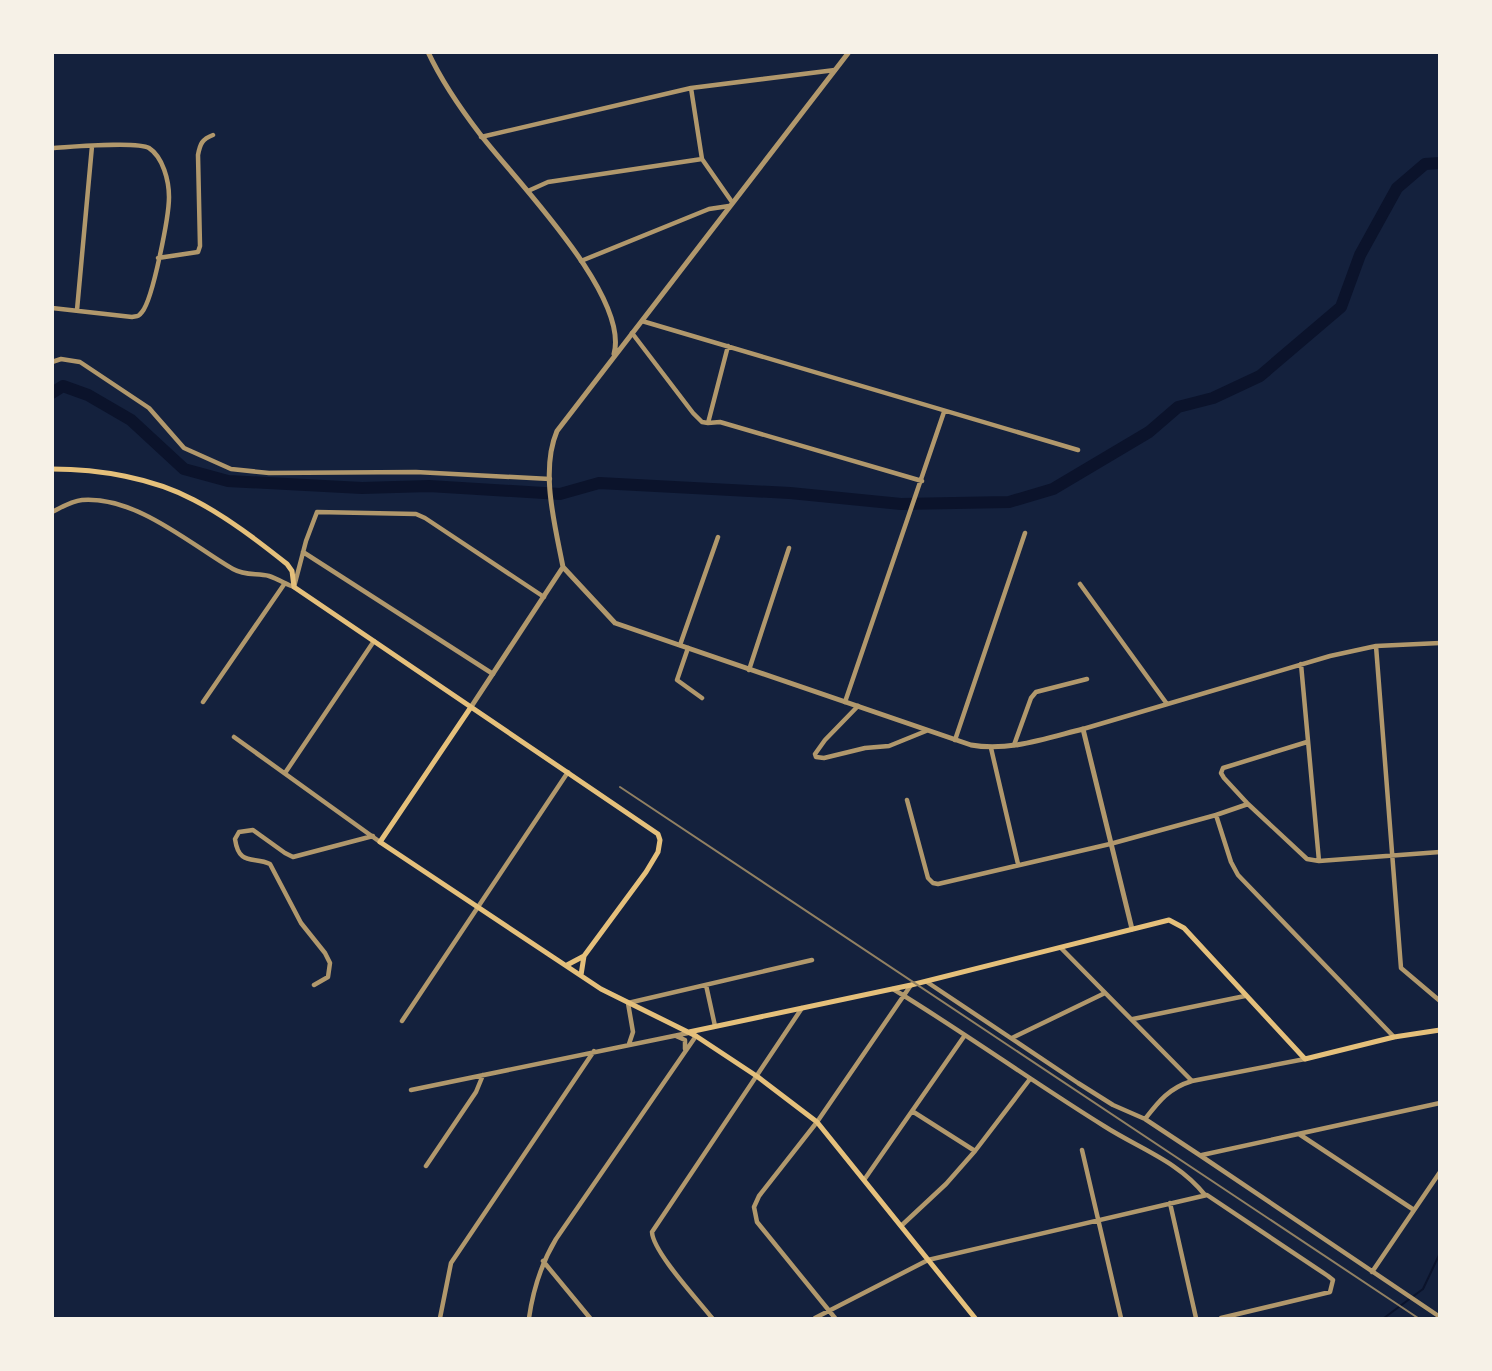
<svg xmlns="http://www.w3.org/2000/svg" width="1492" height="1371" font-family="'PT Sans',sans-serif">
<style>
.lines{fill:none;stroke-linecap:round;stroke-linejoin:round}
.stream{stroke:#0b132b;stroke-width:2}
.river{stroke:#0b132b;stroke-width:12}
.minor{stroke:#b1986c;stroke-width:4.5}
.tertiary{stroke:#b1986c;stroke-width:5}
.secondary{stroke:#e5c07b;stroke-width:5}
.rail{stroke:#918062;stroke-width:2}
</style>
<rect width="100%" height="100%" fill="#14213d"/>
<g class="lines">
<!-- stream -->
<path class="stream" d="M1050 1318H1052
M1384 1318 1423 1289 1440 1253"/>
<!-- river -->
<path class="river" d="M52 393 63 386 88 395 131 420 184 469 228 481 362 488 429 486 560 494 599 483 790 493 901 504 1009 502 1053 489 1149 432 1178 407 1213 398 1260 376 1341 307 1360 255 1397 188 1425 164 1440 163"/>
<!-- minor -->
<path class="minor" d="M691 88 702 159 732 202
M481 137 691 88 835 70
M52 148C71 147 137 141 149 148 163 157 169 181 169 197 169 216 153 299 142 312 138 317 138 316 132 317L52 308
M528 191 548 182 702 159
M158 258 198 252 200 246 198 155C200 144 202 139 213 135
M581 261 709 209 729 206
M77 310 92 146
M642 321 1078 450
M632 333 693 413 702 422 708 423
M52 362 61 359 80 362 149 408 184 448 231 469 269 473 416 472 550 479
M708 423 720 422 922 481
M708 423 728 346
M52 512C62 507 72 501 82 500 136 496 190 544 233 569 245 576 257 573 269 576 278 579 286 584 294 587L306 541 317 512 416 514 425 518 544 597
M303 552 493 674
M1080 584 1167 704
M680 645 718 537
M1376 646 1401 968 1440 1001
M688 648 677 680 702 698
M1301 664 1319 861
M749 670 789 548
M203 702 285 583
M845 702 944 412
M858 706 825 740 815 754 816 757 824 758 865 748 889 746 926 731
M1083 729 1330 656 1376 646 1440 643
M234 737 380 842
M955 740 1025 533
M1014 745 1031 698 1036 692 1087 679
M991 748 1018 864
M285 773 374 641
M907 800 928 878 933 883 938 884 1110 844 1216 815 1231 862 1238 875 1394 1037
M1248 804 1224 778 1221 773 1223 768 1307 742
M1216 815 1248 804 1307 859 1319 861 1440 852
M1061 948 1192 1081
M927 982 1078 1083 1113 1105 1145 1119 1201 1156 1440 1317
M314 985 328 977 330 963 325 953 301 923 270 864C254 856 239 867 235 839L239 832 253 830 285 853 293 857 373 836
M706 985 715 1026
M893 989C965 1033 1033 1082 1104 1126 1140 1149 1178 1161 1205 1195
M1133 1019 1245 996
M402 1021 568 772
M676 1036 685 1040V1049
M1012 1038 1105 993
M629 1044 633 1032 628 1003 812 960
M411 1090 688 1033
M912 1111 975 1151
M1145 1119C1159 1101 1169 1088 1192 1081L1305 1059
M1299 1134 1414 1210
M1082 1150 1121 1318
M1202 1155 1440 1103
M426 1166 476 1092 483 1075
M864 1180 965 1035
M1170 1203 1196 1318
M901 1226 946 1184 975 1151 1030 1079
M543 1261 590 1318
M1372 1272 1440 1172
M440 1318 451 1263 594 1051
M529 1318C533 1290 541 1264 556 1239L696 1036
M712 1318C698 1300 653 1252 652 1232L802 1008
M815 1318 928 1260 1207 1195 1328 1276 1333 1280 1330 1292 1221 1318
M835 1318 757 1222 754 1207 759 1196 817 1122 911 985"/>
<!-- tertiary -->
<path class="tertiary" d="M428 52C442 82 460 108 480 134 514 179 630 295 614 354
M563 567 615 623 971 745C1008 752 1047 738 1083 729L1132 929
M471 707 563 567C555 525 540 471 557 431L849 52"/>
<!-- secondary -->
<path class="secondary" d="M52 469C99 469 153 478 194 500 227 517 258 541 287 564L292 571 294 587 658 834 660 840 658 852 646 872 584 956 567 965
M471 707 380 842 601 989 696 1036 758 1077 817 1122 975 1318
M581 975 584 956
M689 1032 911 985 1169 920 1184 928 1305 1059 1394 1037 1440 1030"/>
<!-- rail -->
<path class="rail" d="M620 787 1418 1318"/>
</g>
<!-- border -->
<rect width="1492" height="1371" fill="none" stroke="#f6f1e7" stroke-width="108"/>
</svg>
